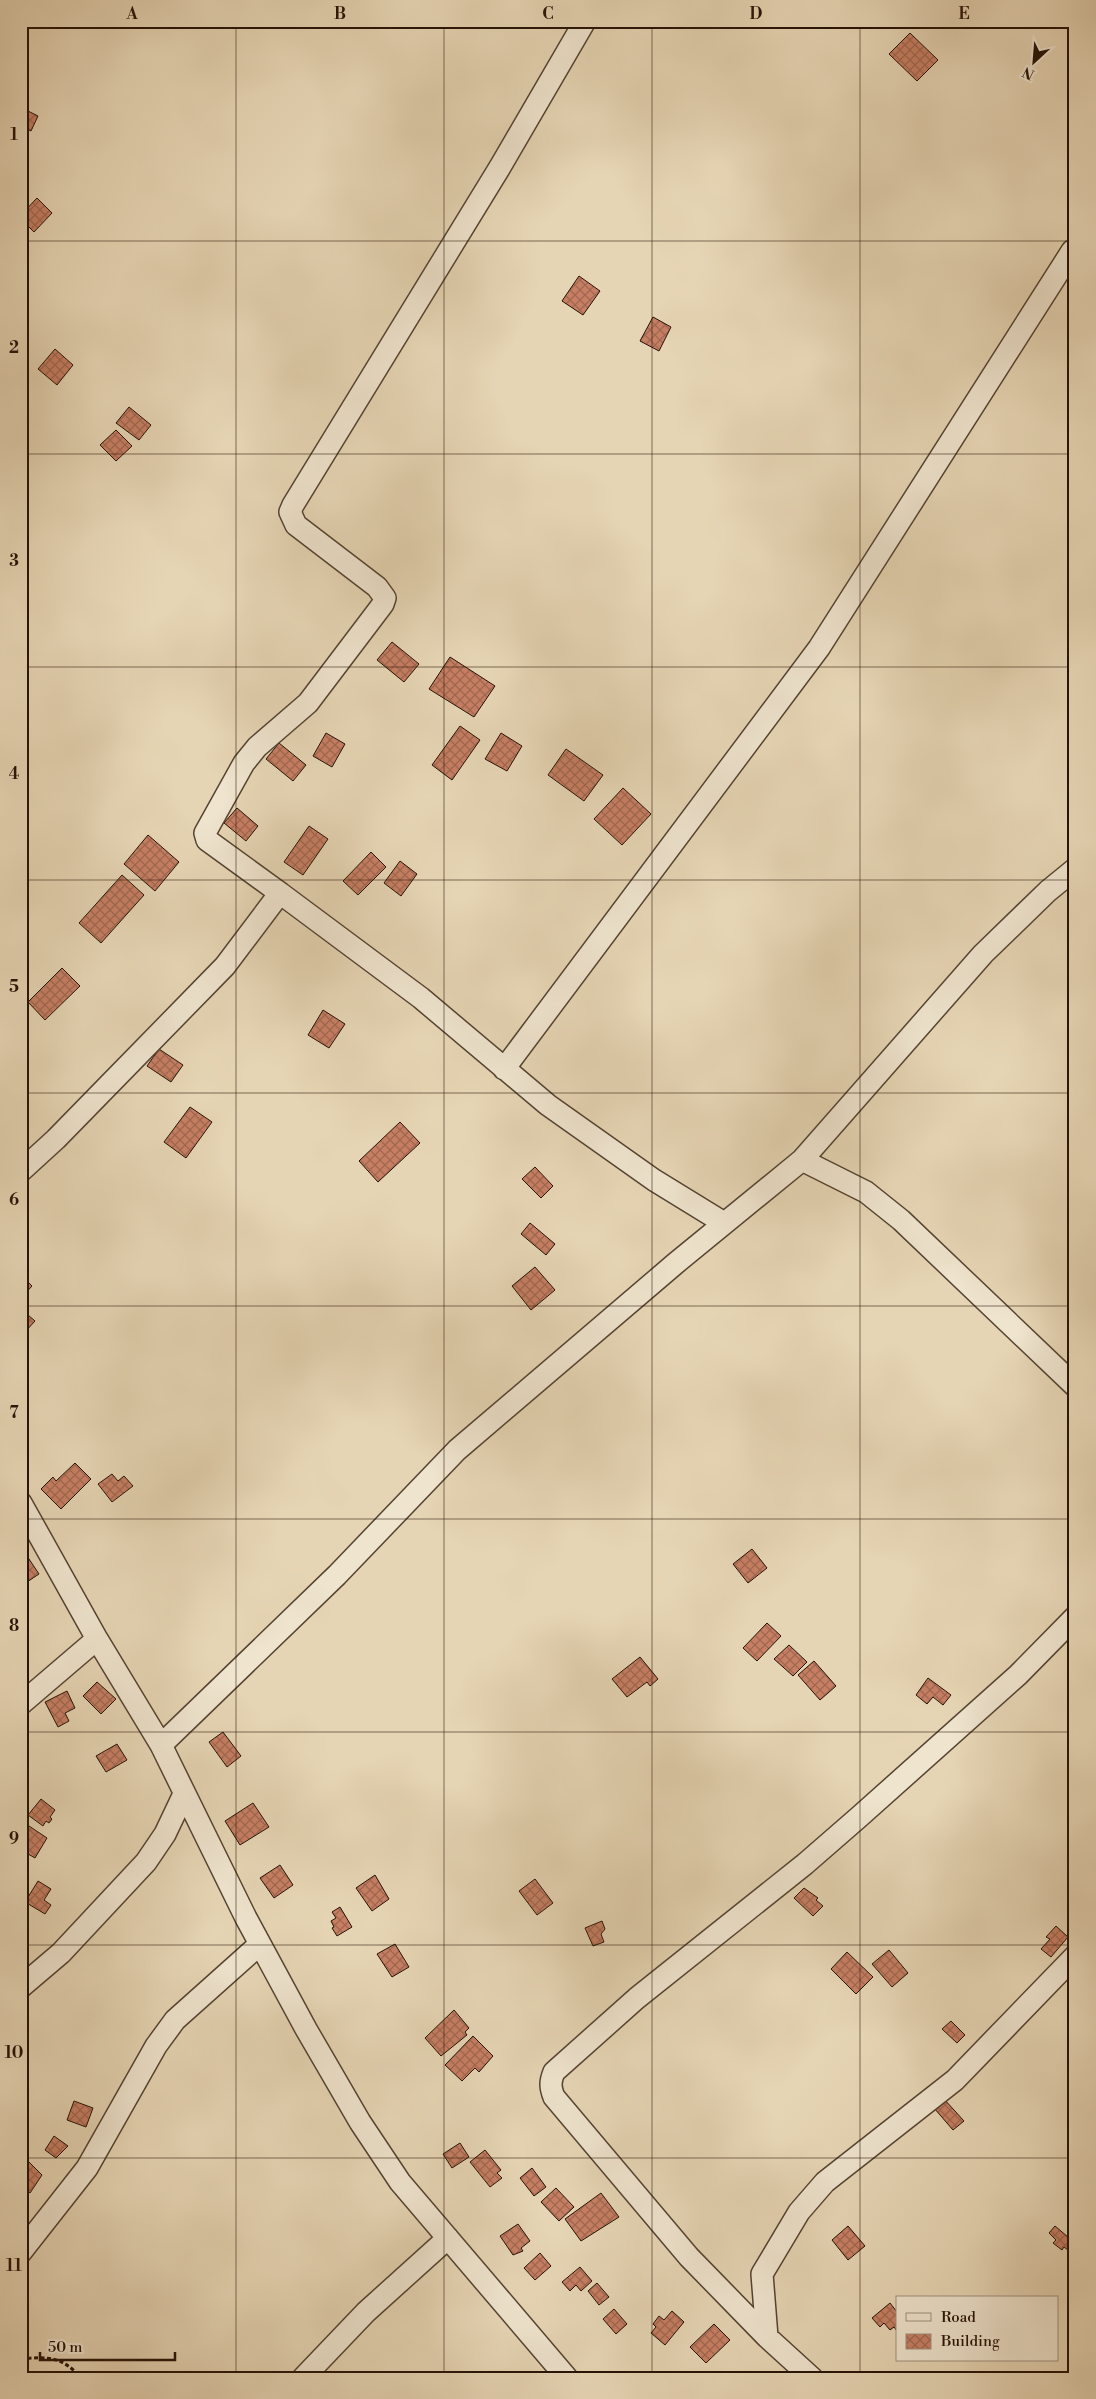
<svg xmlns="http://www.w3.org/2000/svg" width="1096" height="2399" font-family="'Libre Bodoni',serif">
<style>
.building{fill:url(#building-cross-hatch);stroke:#251206}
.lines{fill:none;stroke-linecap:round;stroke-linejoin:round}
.street-casing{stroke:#554332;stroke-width:24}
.path{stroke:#251206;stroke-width:3;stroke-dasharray:4 2.5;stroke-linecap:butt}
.street{stroke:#efe4ce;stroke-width:21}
.grid{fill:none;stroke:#251206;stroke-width:1;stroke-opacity:0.55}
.neatline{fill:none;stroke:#251206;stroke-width:2}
.grid-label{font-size:16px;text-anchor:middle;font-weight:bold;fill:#251206}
</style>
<defs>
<pattern id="building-cross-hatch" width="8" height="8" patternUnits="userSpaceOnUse" patternTransform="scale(1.25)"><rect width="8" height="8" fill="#c77f64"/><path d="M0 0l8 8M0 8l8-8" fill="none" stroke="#a16750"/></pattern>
</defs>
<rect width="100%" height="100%" fill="#e6d5b4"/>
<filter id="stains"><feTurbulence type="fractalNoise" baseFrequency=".004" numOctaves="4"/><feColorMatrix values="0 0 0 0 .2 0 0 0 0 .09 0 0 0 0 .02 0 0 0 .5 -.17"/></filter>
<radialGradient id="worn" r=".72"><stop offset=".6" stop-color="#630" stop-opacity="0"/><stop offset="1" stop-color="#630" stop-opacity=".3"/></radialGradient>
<!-- building -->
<path class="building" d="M910 33 938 60 917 81 889 54Z
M26 110 38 116 31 131 21 126V118Z
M37 198 52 213 34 232 21 219V215Z
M579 276 600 291 583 315 562 301Z
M653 317 671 327 659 351 640 341Z
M55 349 73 365 57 385 38 369Z
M129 407 151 425 139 440 116 423Z
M116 430 132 446 116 461 100 445Z
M392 642 419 664 404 682 377 660Z
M450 657 495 686 474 717 429 689Z
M460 726 480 740 452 780 432 765Z
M326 733 345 744 332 767 313 756Z
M501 733 522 746 507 771 485 759Z
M279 743 306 765 293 781 266 759Z
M566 749 603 775 584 801 548 775Z
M623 788 651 814 622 845 594 819Z
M237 808 258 826 246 841 224 823Z
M309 826 328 839 303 875 284 862Z
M148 835 179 862 155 891 124 864Z
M371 852 386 867 358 895 343 881Z
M400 861 417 874 401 896 384 883Z
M122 875 144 895 101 943 79 923Z
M62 968 80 986 45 1020 28 1002Z
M323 1010 345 1024 329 1048 308 1035Z
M159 1049 183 1065 171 1082 147 1066Z
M190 1107 212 1122 186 1158 164 1142Z
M400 1122 420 1143 378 1182 359 1161Z
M535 1167 553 1186 541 1198 522 1179Z
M530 1223 555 1244 546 1255 521 1234Z
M535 1267 555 1290 531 1310 512 1286Z
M22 1276 32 1286 21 1298V1277Z
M21 1309 35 1321 24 1333 21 1331Z
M75 1463 91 1479 61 1509 41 1489 53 1477 56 1481Z
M112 1474 118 1481 124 1476 133 1486 112 1502 98 1484Z
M752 1549 767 1568 748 1583 733 1564Z
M27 1556 39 1574 21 1586V1559Z
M767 1623 781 1636 757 1661 743 1648Z
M789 1645 807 1662 793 1676 774 1659Z
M640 1657 658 1679 650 1686 647 1682 627 1697 612 1679Z
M814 1661 836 1686 820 1700 798 1675Z
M928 1678 951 1695 943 1705 933 1697 927 1704 916 1695Z
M97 1682 116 1699 101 1714 83 1696Z
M67 1691 75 1708 65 1713 69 1721 58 1727 45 1702Z
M223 1732 241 1756 227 1767 209 1742Z
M117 1744 127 1760 106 1772 96 1756Z
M41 1799 55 1810 50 1817 52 1819 49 1823 46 1821 43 1826 28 1815Z
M253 1803 269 1827 240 1845 225 1821Z
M29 1826 47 1838 35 1858 23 1851 24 1848 21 1846V1838Z
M280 1865 293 1885 274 1898 260 1878Z
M375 1875 389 1899 372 1911 356 1888Z
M535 1879 553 1903 537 1915 519 1891Z
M38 1881 51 1889 44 1900 51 1905 45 1914 25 1902Z
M804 1888 818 1898 816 1900 823 1906 813 1916 794 1898Z
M340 1907 352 1927 337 1936 332 1928 334 1927 331 1921 336 1918 332 1912Z
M602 1921 605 1929 601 1934 604 1942 593 1946 585 1928Z
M1056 1926 1068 1937 1051 1957 1041 1949 1050 1939 1046 1937Z
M395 1944 409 1967 392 1977 377 1954Z
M889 1950 908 1973 892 1987 872 1964Z
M847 1952 873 1977 856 1994 831 1969Z
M454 2010 469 2028 465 2032 467 2035 441 2056 425 2038Z
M951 2021 965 2035 957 2043 942 2029Z
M473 2036 493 2056 479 2072 475 2068 462 2081 445 2065Z
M944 2099 964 2121 953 2130 934 2108Z
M74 2101 93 2108 86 2127 67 2120Z
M54 2136 68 2146 56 2158 45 2150Z
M460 2143 469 2157 452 2168 443 2154Z
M485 2150 501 2170 497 2173 502 2178 490 2187 470 2162Z
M27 2160 42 2175 30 2193 21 2185V2165Z
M532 2168 546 2187 534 2196 520 2178Z
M556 2188 574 2207 559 2221 541 2202Z
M601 2193 619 2217 581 2241 565 2219Z
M518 2224 530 2241 521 2248 523 2251 513 2255 500 2236Z
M848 2226 865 2246 848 2260 832 2240Z
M1055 2226 1075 2243 1073 2254 1064 2247 1062 2250 1053 2243 1056 2240 1049 2233Z
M540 2253 551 2266 535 2280 524 2268Z
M580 2267 592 2281 581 2291 576 2285 570 2291 562 2282Z
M597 2283 609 2297 599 2305 588 2291Z
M890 2303 897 2312V2331L894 2327 890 2330 884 2323 880 2327 872 2318Z
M614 2309 627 2324 616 2334 603 2319Z
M672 2311 684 2322 665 2345 651 2333 656 2327 653 2324 659 2316 664 2320Z
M714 2324 730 2340 706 2363 690 2347Z"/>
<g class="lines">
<defs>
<path id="street" d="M280 893 207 840 205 833 244 763 257 747 308 703 383 604 385 598 377 587 296 525 290 512 293 505 500 167 585 21
M504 1069 819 648 1072 251
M802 1160 866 1192 901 1220 1075 1386
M21 1171 56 1139 225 966 280 893 421 998 548 1105 654 1180 724 1223
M21 1503 97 1639
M21 1704 97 1639 161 1745 246 1918 306 2029 360 2122 400 2182 567 2378
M161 1745 337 1575 457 1450 676 1263 802 1160 983 954 1048 891 1075 869
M21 1987 61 1953 146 1862 165 1834 184 1794
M21 2252 87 2168 156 2046 175 2020 260 1944
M767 2337 762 2274 799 2212 825 2182 955 2080 1075 1956
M303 2378 366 2312 448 2238
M812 2378 767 2337 689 2257 554 2097C550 2087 550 2082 554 2072L637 1998 805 1864 859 1817 1018 1675 1075 1617"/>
</defs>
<!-- street casing -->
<use href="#street" class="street-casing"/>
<!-- path -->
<path class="path" d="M21 2359C48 2356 63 2357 81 2378"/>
<!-- street -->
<use href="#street" class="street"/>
</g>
<!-- grid -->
<path class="grid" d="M236 21V2378M444 21V2378M652 21V2378M860 21V2378M21 241H1075M21 454H1075M21 667H1075M21 880H1075M21 1093H1075M21 1306H1075M21 1519H1075M21 1732H1075M21 1945H1075M21 2158H1075"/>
<!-- margin -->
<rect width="1096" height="2399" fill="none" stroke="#e6d5b4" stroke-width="55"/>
<!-- legend -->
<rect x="896" y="2296" width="162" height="65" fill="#efe4ce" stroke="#9e907e"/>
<rect x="906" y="2313" width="25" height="8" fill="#efe4ce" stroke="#9e907e"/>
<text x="941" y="2322" font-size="15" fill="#251206">Road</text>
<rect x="906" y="2334" width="25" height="15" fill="url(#building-cross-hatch)" stroke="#9e907e"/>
<text x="941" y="2346" font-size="15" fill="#251206">Building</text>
<!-- north arrow -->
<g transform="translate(1034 62) rotate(206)" stroke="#efe4ce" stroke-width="4" paint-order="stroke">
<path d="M0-4L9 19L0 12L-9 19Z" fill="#251206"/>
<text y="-8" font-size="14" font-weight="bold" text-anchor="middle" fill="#251206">N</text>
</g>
<!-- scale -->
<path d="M40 2352v8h135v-8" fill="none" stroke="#251206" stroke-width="2.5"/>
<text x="48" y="2352" font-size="15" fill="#251206" stroke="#efe4ce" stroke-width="4" paint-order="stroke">50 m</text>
<rect x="28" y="28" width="1040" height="2344" class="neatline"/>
<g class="grid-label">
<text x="132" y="19">A</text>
<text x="340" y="19">B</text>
<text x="548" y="19">C</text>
<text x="756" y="19">D</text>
<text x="964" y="19">E</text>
<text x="14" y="140">1</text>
<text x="14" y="353">2</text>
<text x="14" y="566">3</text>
<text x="14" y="779">4</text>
<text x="14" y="992">5</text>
<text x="14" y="1205">6</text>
<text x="14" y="1418">7</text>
<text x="14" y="1631">8</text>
<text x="14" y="1844">9</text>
<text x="14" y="2058">10</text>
<text x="14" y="2271">11</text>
</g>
<rect width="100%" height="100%" filter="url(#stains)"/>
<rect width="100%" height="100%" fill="url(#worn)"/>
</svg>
